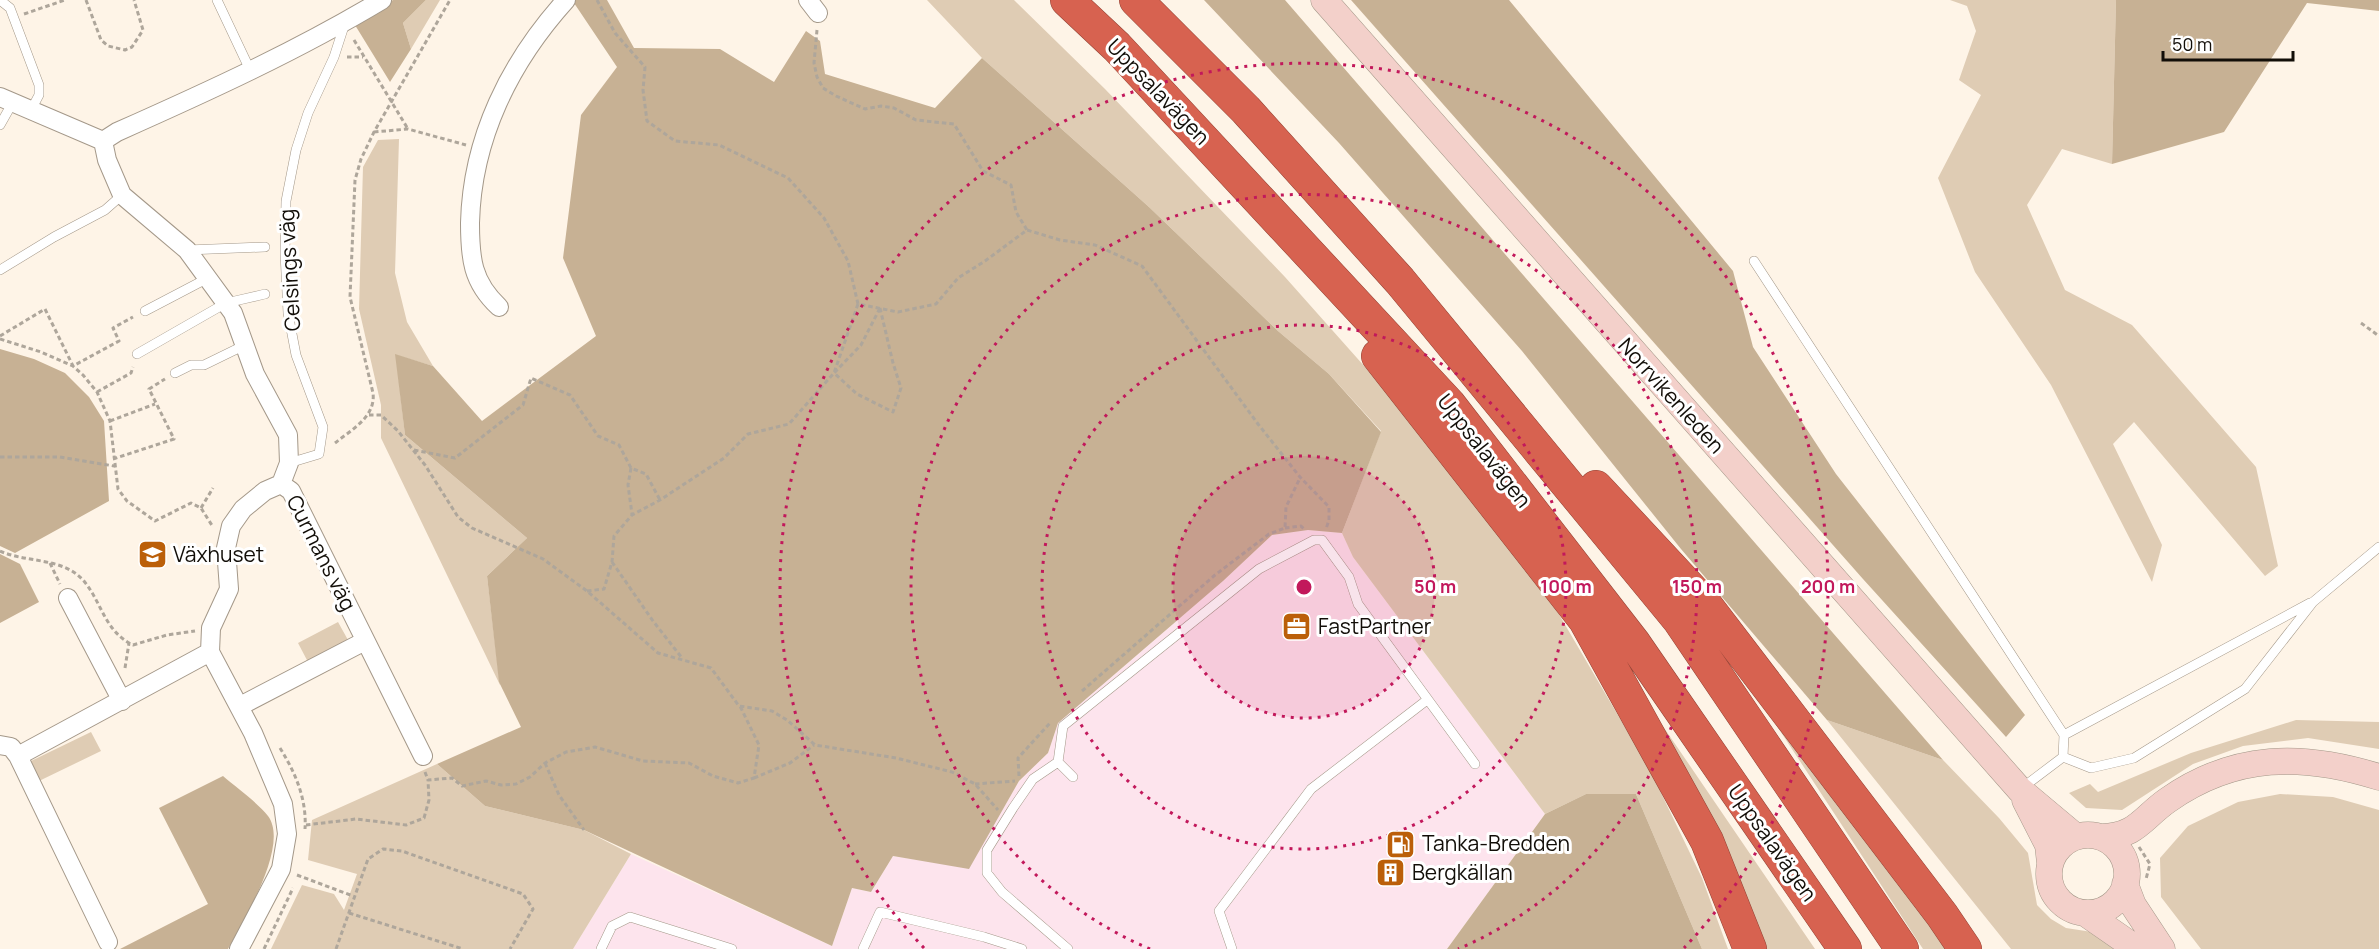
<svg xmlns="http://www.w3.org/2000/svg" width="2379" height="949" font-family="Manrope,sans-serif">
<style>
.industrial{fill:#fde4ed}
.green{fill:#dfccb4}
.forest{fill:#c7b194}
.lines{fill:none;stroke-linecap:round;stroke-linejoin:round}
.lane-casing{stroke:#a49889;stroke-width:10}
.street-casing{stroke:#a49889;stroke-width:20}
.secondary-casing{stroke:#a49889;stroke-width:27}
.highway-casing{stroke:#924537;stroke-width:34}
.path{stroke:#aea69b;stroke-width:3;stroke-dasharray:4.5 3;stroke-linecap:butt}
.lane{stroke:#fff;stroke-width:9}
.street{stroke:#fff;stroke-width:18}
.secondary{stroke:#f3d0ca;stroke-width:26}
.highway{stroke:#d76250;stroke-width:33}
.ring{fill:none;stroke:#c2185b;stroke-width:3;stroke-dasharray:3 6}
.labels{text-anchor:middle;stroke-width:6;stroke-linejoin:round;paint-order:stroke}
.street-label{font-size:21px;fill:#120e08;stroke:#fff}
.poi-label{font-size:21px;fill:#120e08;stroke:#fff;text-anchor:start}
.centre{fill:#c2185b;stroke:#fff;stroke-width:3}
.ring-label{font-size:18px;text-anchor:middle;font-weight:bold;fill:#c2185b;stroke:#fff;stroke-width:6;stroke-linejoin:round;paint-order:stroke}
</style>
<rect width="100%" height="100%" fill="#fef4e7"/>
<!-- industrial -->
<path class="industrial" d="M1308 530 1342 533 1353 557 1545 814 1447 949H573L631 854 832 946 852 888 871 892 893 856 969 868 1019 781 1048 753 1058 723 1223 581 1272 535Z"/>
<!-- green -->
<path class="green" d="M426 0H440L411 49 403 23Z
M927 0H1014L1105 89 1285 277 1405 412 1550 599 1650 770 1702 878 1728 949H1702L1636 794H1586L1545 814 1353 557 1342 533 1381 431 1329 374 1278 331 1149 207 982 58Z
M1950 0H2116L2112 164 2062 149 2027 205 2065 290 2132 325 2256 467 2278 566 2265 576 2134 422 2113 444 2162 545 2152 582 2051 385 1975 272 1938 178 1981 95 1959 80 1976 31 1967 6Z
M399 139 395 273 407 322 433 366 396 355 405 435 527 538 487 576 500 685 381 438V405L359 309 363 167 378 140Z
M338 622 348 640 308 662 298 643Z
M1735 662 1952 949H1923Z
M1656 716 1815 949H1764Z
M1827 720 1943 760 1999 818 2028 853 2037 905 2051 919 2066 928 2092 932 2120 949H2011Z
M2296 720 2379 722V749L2308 738 2243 746 2193 764 2122 810 2086 808 2069 793 2090 784 2098 792 2191 753Z
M91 732 101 751 39 781 29 762Z
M437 764 485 806 584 830 631 854 573 949H271L302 885 334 894 344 910 357 874 308 860 312 820Z
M2280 794 2333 797 2379 810V949H2201L2161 897 2160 858 2188 826 2238 802Z"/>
<!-- forest -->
<path class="forest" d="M393 0H426L403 23 411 49 390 82 355 25Z
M572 0H607L634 48 720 49 774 82 806 31 820 41 825 74 935 108 982 58 1149 207 1278 331 1329 374 1381 432 1342 533 1308 530 1272 535 1223 581 1058 723 1048 753 1019 781 969 869 893 856 871 892 852 888 832 946 584 830 485 806 437 764 521 727 499 682 487 576 527 538 405 435 395 354 433 366 482 421 596 336 563 258 581 115 617 67Z
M1204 0H1285L1943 760 1827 720 1681 549 1522 351 1339 143Z
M1351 0H1509L1733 271 1753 347 1836 474 2025 715 2006 737 1863 579Z
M2116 0H2379V11L2307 3 2224 132 2112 164Z
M0 349 34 359 65 373 89 397 104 421 109 501 15 553 0 546Z
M0 554 20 564 39 602 0 623Z
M223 776C237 788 258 803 268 816 290 845 243 922 228 949H120L208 904 159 808Z
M1586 794H1636L1702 949H1447L1545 814Z"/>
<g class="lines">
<defs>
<path id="lane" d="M0 0 10 8 39 85V95L31 110
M217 0 251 72
M0 125 13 102
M187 250 265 247
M1754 261 2064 735
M0 270 54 237 105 210 122 195
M145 311 208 278
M137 354 226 303 265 294
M175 373 191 365H204L245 345
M289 463 319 454 323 427 296 355 288 313 285 253 286 201 296 150 308 113 334 57 345 23
M2063 757 2091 768 2134 758 2245 689 2313 602 2379 547
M2063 757 2064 735 2310 603
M1058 762 1063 726 1259 569 1314 540H1322L1349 577 1358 604 1475 764
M2022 788 2063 757
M601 949 612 926 630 917 732 949
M863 949 880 912 984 937 1022 949
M1068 949 1002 892 987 873V850L1013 808 1033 779 1058 762 1073 777
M1232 949 1219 911 1311 789 1427 700"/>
<path id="street" d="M808 0 818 13
M0 97 103 141 107 160 122 195 187 250 233 313 255 374 288 435 289 463 281 484
M103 141 117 132C207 92 297 51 382 0
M499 307C472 282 470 258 470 223 472 138 510 62 566 0
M68 598 122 701
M240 706 365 641
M0 745 11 747 18 756
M108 942 18 756 210 652
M239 949 281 869 287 834 283 804 253 733 210 652 211 628 229 589 226 548 231 526 243 509 265 491 281 484 291 491 423 756"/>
<path id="secondary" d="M1324 0 2020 790 2075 836
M2025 800 2048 845 2050 863
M2049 874a39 39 0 1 1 78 0a39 39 0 1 1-78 0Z
M2102 837C2137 836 2142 818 2168 800 2235 753 2303 753 2379 777
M2125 884 2133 905 2162 949
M2085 913 2137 949"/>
<path id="highway" d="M1067 0 1117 47 1449 404 1634 643 1845 949
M1136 0 1246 110 1400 281 1679 620 1902 949
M1378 356 1585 620 1707 841 1750 949
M1596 487 1705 604 1942 915 1965 949"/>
</defs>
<!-- lane casing -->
<use href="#lane" class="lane-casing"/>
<!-- street casing -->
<use href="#street" class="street-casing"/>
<!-- secondary casing -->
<use href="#secondary" class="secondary-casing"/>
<!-- highway casing -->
<use href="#highway" class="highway-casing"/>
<!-- path -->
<path class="path" d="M86 0 101 40 108 46 125 50 132 47 143 30 134 0
M597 0 615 33 645 67 643 90 647 121 675 141 719 145 788 178 824 218 848 261 858 304
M24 14 65 0
M817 30 814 63 817 77 823 88 836 96 865 109 881 106 894 108 916 120 954 124 983 171 1011 185 1016 212 1027 230
M354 40 408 129
M347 57H363
M374 132 408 129 466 145
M880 308 893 363 901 388 893 412 857 394 834 373 861 345Z
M2361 323 2379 336
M0 336 45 309 73 366 119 341 113 328 133 317
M0 339 41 352 73 366 83 375 97 392 110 421 118 489 127 501 155 521 191 503 201 508 213 527
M97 392 131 373 133 367
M369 415H381L398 431 425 465 458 517 472 528 543 559 587 591 658 653 711 668 739 706 772 711 787 720 815 745 896 758 952 772 975 784 998 810
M110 421 155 404
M335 443C351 430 376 417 373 393L350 297 355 180 361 159 374 132 450 0
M414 450 455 458 523 405 531 378 570 395 598 436 619 445 631 468 646 474 660 500
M0 457H60L114 466
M113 459 174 439 149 389 165 379
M631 468 628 485 632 514
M201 508 213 488
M1285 528 1301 526 1305 530
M0 551C26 563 62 557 83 580 102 602 104 631 133 645L167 635 195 631
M612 562 653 621 682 658
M50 563 60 584
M587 591 604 589 612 562 614 536 632 515 660 500 724 458 748 434 789 424 834 373 858 304 898 312 936 304 958 278 985 261 1027 230 1060 240 1095 245 1142 266 1258 424 1300 477 1329 507V520L1326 529
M125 668 129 643
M1082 691 1215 575 1269 534 1285 528 1286 507 1300 478
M280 748C295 772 307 799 305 829
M545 763 559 795 584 830
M425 772 428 780 452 778 462 786 486 781 501 785 516 784 530 777 545 763 566 752 595 747 643 761 689 763 713 776 738 783 754 778 759 745 740 706
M1019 776 1018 758 1050 723
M754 778 790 763 814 745
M975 784 1015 781
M306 825 356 819 406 825 424 818 429 800 428 780
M2139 847 2150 864 2146 879
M297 875 353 896
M349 913 463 949
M264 949 293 888
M336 949 368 859 383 849 402 851 523 894 533 909 510 949"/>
<!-- lane -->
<use href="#lane" class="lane"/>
<!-- street -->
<use href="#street" class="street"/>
<!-- secondary -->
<use href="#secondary" class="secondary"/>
<!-- highway -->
<use href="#highway" class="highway"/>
</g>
<!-- distance rings -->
<circle cx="1304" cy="587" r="131" fill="#c2185b" fill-opacity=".12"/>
<g class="ring">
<circle cx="1304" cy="587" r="131"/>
<circle cx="1304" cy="587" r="262"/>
<path d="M1150 949A393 393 0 1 1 1458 949"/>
<path d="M924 948A524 524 0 1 1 1684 948"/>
</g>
<!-- icons -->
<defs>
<symbol id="school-square" viewBox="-11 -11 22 22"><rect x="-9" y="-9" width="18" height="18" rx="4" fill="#bb5f09" stroke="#fff"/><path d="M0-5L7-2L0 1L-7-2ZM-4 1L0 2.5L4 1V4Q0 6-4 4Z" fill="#fff"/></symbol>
<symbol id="office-square" viewBox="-11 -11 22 22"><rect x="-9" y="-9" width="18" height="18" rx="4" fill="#bb5f09" stroke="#fff"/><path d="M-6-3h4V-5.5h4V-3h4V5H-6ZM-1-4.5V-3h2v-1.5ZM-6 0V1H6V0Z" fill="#fff"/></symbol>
<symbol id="fuel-square" viewBox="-11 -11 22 22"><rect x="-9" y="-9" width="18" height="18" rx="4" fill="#bb5f09" stroke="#fff"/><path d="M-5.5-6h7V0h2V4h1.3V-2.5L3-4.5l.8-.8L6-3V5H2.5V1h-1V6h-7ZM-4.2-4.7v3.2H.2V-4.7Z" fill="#fff"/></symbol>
<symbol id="building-square" viewBox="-11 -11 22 22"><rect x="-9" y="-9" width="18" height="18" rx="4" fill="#bb5f09" stroke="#fff"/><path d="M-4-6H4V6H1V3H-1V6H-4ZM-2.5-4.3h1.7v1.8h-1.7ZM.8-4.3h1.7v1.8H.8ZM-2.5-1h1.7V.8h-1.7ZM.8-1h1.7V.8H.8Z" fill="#fff"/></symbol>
</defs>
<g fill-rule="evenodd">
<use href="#school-square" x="136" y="538" width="33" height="33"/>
<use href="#office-square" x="1280" y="610" width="33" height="33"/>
<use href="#fuel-square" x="1384" y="828" width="33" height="33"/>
<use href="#building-square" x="1374" y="856" width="33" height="33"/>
</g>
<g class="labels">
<!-- street labels -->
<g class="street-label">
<text transform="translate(1158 92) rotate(46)" y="7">Uppsalavägen</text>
<text transform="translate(290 270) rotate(-93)" y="7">Celsings väg</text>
<text transform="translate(1671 396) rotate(48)" y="7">Norrvikenleden</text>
<text transform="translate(1484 451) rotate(52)" y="7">Uppsalavägen</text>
<text transform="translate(321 553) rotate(63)" y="7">Curmans väg</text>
<text transform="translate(1772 843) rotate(55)" y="7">Uppsalavägen</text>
</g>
<!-- poi labels -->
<g class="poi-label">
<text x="173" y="562">Växhuset</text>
<text x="1318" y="634">FastPartner</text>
<text x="1422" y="851">Tanka-Bredden</text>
<text x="1412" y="880">Bergkällan</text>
</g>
</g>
<circle cx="1304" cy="587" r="9" class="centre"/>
<g class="ring-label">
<text x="1435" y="593">50 m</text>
<text x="1566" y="593">100 m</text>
<text x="1697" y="593">150 m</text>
<text x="1828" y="593">200 m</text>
</g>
<!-- scale -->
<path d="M2163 51v9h130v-9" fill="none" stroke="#120e08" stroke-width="3"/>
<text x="2172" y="51" font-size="18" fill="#120e08" stroke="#ffffff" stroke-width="4.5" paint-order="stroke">50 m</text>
</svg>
